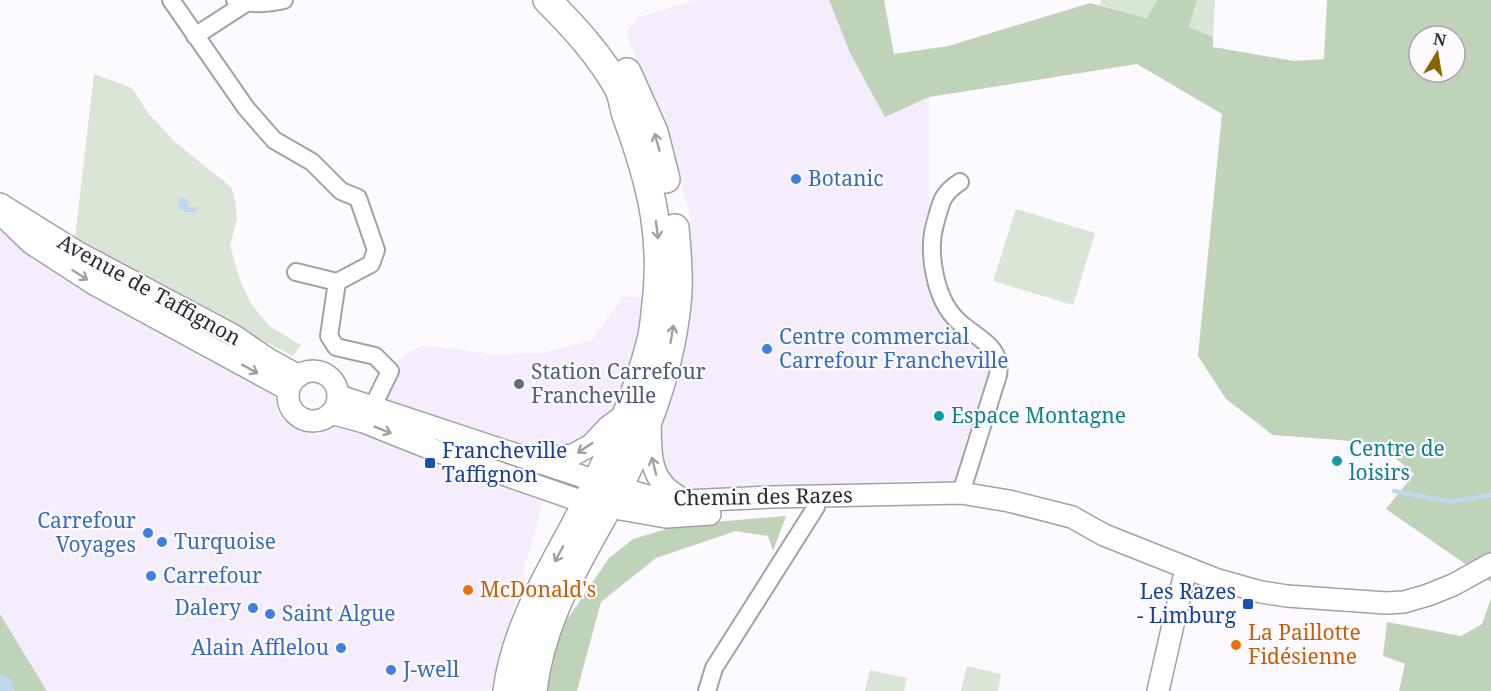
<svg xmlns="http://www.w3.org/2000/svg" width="1491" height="691" font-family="'Noto Serif',serif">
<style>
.built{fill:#f5edfe}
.green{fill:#d9e5d5}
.forest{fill:#bfd3b9;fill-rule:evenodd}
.water{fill:#bed8ee}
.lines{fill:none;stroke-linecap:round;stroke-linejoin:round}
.stream{stroke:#bed8ee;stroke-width:4.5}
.river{stroke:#bed8ee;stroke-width:26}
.minor-casing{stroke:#a4a0a9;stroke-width:20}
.tertiary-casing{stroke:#a4a0a9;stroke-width:24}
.primary-casing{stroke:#a4a0a9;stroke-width:30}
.minor{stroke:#fff;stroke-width:16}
.tertiary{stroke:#fff;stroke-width:21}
.primary{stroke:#fff;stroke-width:27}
.oneway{stroke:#a1a0a2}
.shop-dot{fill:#3f7fe0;stroke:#fcf9ff;stroke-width:2}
.service-dot{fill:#5c6f8a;stroke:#fcf9ff;stroke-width:2}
.culture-dot{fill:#0f9aa8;stroke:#fcf9ff;stroke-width:2}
.transit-dot{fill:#1a4fb4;stroke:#fcf9ff;stroke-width:2}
.food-dot{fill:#e8710a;stroke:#fcf9ff;stroke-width:2}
.labels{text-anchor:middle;stroke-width:4.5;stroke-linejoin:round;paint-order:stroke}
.shop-label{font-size:21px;fill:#366cbe;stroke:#fcf9ff;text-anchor:start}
.street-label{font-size:21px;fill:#2e2c30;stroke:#fcf9ff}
.service-label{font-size:21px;fill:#4e5e75;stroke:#fcf9ff;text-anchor:start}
.culture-label{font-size:21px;fill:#0d838f;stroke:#fcf9ff;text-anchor:start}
.transit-label{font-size:21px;fill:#164399;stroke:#fcf9ff;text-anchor:start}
.food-label{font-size:21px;fill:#c56008;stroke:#fcf9ff;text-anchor:start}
</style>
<rect width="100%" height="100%" fill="#fcf9ff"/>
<!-- built -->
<path class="built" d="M695 0H829L850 53 885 116 929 97V205L923 225 921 246 924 277 930 294 945 319 963 338 985 355 989 364V370L954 482 918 480 879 482 701 491 582 447 557 453 490 691H47L0 614V224L273 393 279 417 320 436 344 409 372 398 392 364 421 345 494 354 541 353 591 341 624 296 692 304 690 213 656 110 626 32 639 17Z"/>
<!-- green -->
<path class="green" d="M1101 0H1157L1148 18 1099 5Z
M1197 0H1215L1213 37 1189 27Z
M94 74 132 88 148 113 175 142 231 187 235 200 237 219 230 246 241 283 252 305 269 326 301 345 293 356 128 270 75 238Z
M1016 209 1095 233 1073 305 993 281Z
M967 666 1001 674 998 691H961Z
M870 670 907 678 904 691H865Z"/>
<!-- forest -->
<path class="forest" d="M829 0H884L894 54 948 46 1090 3 1147 18 1157 0H1197L1189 27 1213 37V47L1294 61 1324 59 1327 0H1491V582L1386 509 1414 474 1378 443 1273 435 1226 399 1198 356 1222 114 1137 64 929 97 885 117 850 53ZM1419 36H1455V72H1419Z
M786 516 773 551 768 536 736 531 656 558 601 602 577 691H543L564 624 609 558 633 539 680 525Z
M1491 598V691H1399L1405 664 1383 656 1387 622 1461 636 1482 624Z
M0 614 47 691H0Z"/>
<!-- water -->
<path class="water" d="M181 197 187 199 189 207H197L196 212H186L180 209 178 201Z"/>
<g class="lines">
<!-- stream -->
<path class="stream" d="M1394 491 1451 502 1491 495"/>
<!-- river -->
<path class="river" d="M0 688 1 691"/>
<defs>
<path id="minor" d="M171 0 246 108 274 140 312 162 341 191 358 198 376 250 371 264 337 282 329 336 336 347 375 356 390 371 372 408
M235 0C252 5 267 4 284 0
M195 36 246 3
M960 182C941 194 941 203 935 224 927 252 935 299 957 320 975 338 1003 345 998 375L961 493
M296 272 337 282
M707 691 714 668 816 507"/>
<path id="tertiary" d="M0 204 77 252 233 335 268 359 299 376
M5 218 31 243 94 284 289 390
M288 396a25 25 0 1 1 50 0a25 25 0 1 1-50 0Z
M339 396 596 481 655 498 686 501 772 497 961 493 1009 501 1072 517 1104 535 1215 579 1261 592 1287 596 1386 603 1404 602 1428 595 1453 585 1491 564
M331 413 364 422 434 450 586 503 666 517 710 514
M650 420C651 441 648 467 663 484 668 491 678 496 686 501
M539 459 573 455 591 445 608 427 627 413
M1158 691 1183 581 1187 569"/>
<path id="primary" d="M627 72 654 132 666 179
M507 691C516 621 557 562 588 500 612 450 636 398 650 344 653 334 654 323 655 313 665 240 652 186 627 118 623 108 623 97 618 88 600 55 573 26 547 0
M533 691C541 620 574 569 608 507 644 443 673 366 678 292 679 271 677 249 675 228"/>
</defs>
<!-- minor casing -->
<use href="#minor" class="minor-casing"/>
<!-- tertiary casing -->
<use href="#tertiary" class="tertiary-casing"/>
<!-- primary casing -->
<use href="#primary" class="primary-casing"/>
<!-- minor -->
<use href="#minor" class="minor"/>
<!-- tertiary -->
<use href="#tertiary" class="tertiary"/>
<!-- primary -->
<use href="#primary" class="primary"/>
</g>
<!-- one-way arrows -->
<defs><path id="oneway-shaft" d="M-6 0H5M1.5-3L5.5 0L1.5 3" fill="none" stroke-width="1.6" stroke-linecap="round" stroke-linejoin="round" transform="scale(1.5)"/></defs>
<g class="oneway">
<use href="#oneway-shaft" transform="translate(657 142) rotate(-106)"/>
<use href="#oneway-shaft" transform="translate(657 230) rotate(83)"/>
<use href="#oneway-shaft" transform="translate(80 275) rotate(33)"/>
<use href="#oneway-shaft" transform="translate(672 334) rotate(-80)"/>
<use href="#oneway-shaft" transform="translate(250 369) rotate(29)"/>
<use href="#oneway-shaft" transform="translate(383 430) rotate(22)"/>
<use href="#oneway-shaft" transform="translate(585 448) rotate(147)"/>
<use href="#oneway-shaft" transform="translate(654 466) rotate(-104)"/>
<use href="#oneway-shaft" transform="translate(559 554) rotate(118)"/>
</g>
<!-- markers -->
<g class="shop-dot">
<circle cx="796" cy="179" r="6"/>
<circle cx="767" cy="349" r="6"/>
<circle cx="148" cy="533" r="6"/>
<circle cx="162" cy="542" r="6"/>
<circle cx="151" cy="576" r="6"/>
<circle cx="253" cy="608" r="6"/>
<circle cx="270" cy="614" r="6"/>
<circle cx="341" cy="648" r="6"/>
<circle cx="391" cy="670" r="6"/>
</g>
<circle class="service-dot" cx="519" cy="384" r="6"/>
<g class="culture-dot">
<circle cx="939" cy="416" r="6"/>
<circle cx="1337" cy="461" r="6"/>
</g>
<g class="transit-dot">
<rect x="424" y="457" width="12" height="12" rx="3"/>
<rect x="1242" y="598" width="12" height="12" rx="3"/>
</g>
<g class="food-dot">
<circle cx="468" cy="590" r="6"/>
<circle cx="1236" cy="645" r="6"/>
</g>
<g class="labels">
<!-- shop labels -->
<g class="shop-label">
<text x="808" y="186">Botanic</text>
<text x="779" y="344">Centre commercial<tspan x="779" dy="24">Carrefour Francheville</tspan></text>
<text x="136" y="528" text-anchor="end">Carrefour<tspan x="136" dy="24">Voyages</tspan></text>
<text x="174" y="549">Turquoise</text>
<text x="163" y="583">Carrefour</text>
<text x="241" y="615" text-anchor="end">Dalery</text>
<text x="282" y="621">Saint Algue</text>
<text x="329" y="655" text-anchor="end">Alain Afflelou</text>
<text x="403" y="677">J-well</text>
</g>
<!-- street labels -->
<g class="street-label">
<text transform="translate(149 290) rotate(29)" y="7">Avenue de Taffignon</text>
<text transform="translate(763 497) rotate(-1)" y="7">Chemin des Razes</text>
</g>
<!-- service labels -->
<g class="service-label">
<text x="531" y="379">Station Carrefour<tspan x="531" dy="24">Francheville</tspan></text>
</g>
<!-- culture labels -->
<g class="culture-label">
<text x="951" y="423">Espace Montagne</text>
<text x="1349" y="456">Centre de<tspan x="1349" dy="24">loisirs</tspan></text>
</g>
<!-- transit labels -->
<g class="transit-label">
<text x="442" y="458">Francheville<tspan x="442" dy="24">Taffignon</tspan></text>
<text x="1236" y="599" text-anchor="end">Les Razes<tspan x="1236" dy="24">- Limburg</tspan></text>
</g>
<!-- food labels -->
<g class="food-label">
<text x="480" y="597">McDonald's</text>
<text x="1248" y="640">La Paillotte<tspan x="1248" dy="24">Fidésienne</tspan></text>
</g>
</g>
<!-- north arrow -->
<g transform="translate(1437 54) rotate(11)"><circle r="28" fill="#fcf9ff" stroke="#aaa7ac" stroke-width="1.5"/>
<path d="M0-4.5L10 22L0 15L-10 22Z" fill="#8a6402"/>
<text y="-9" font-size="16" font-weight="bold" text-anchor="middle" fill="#2e2c30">N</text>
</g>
</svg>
